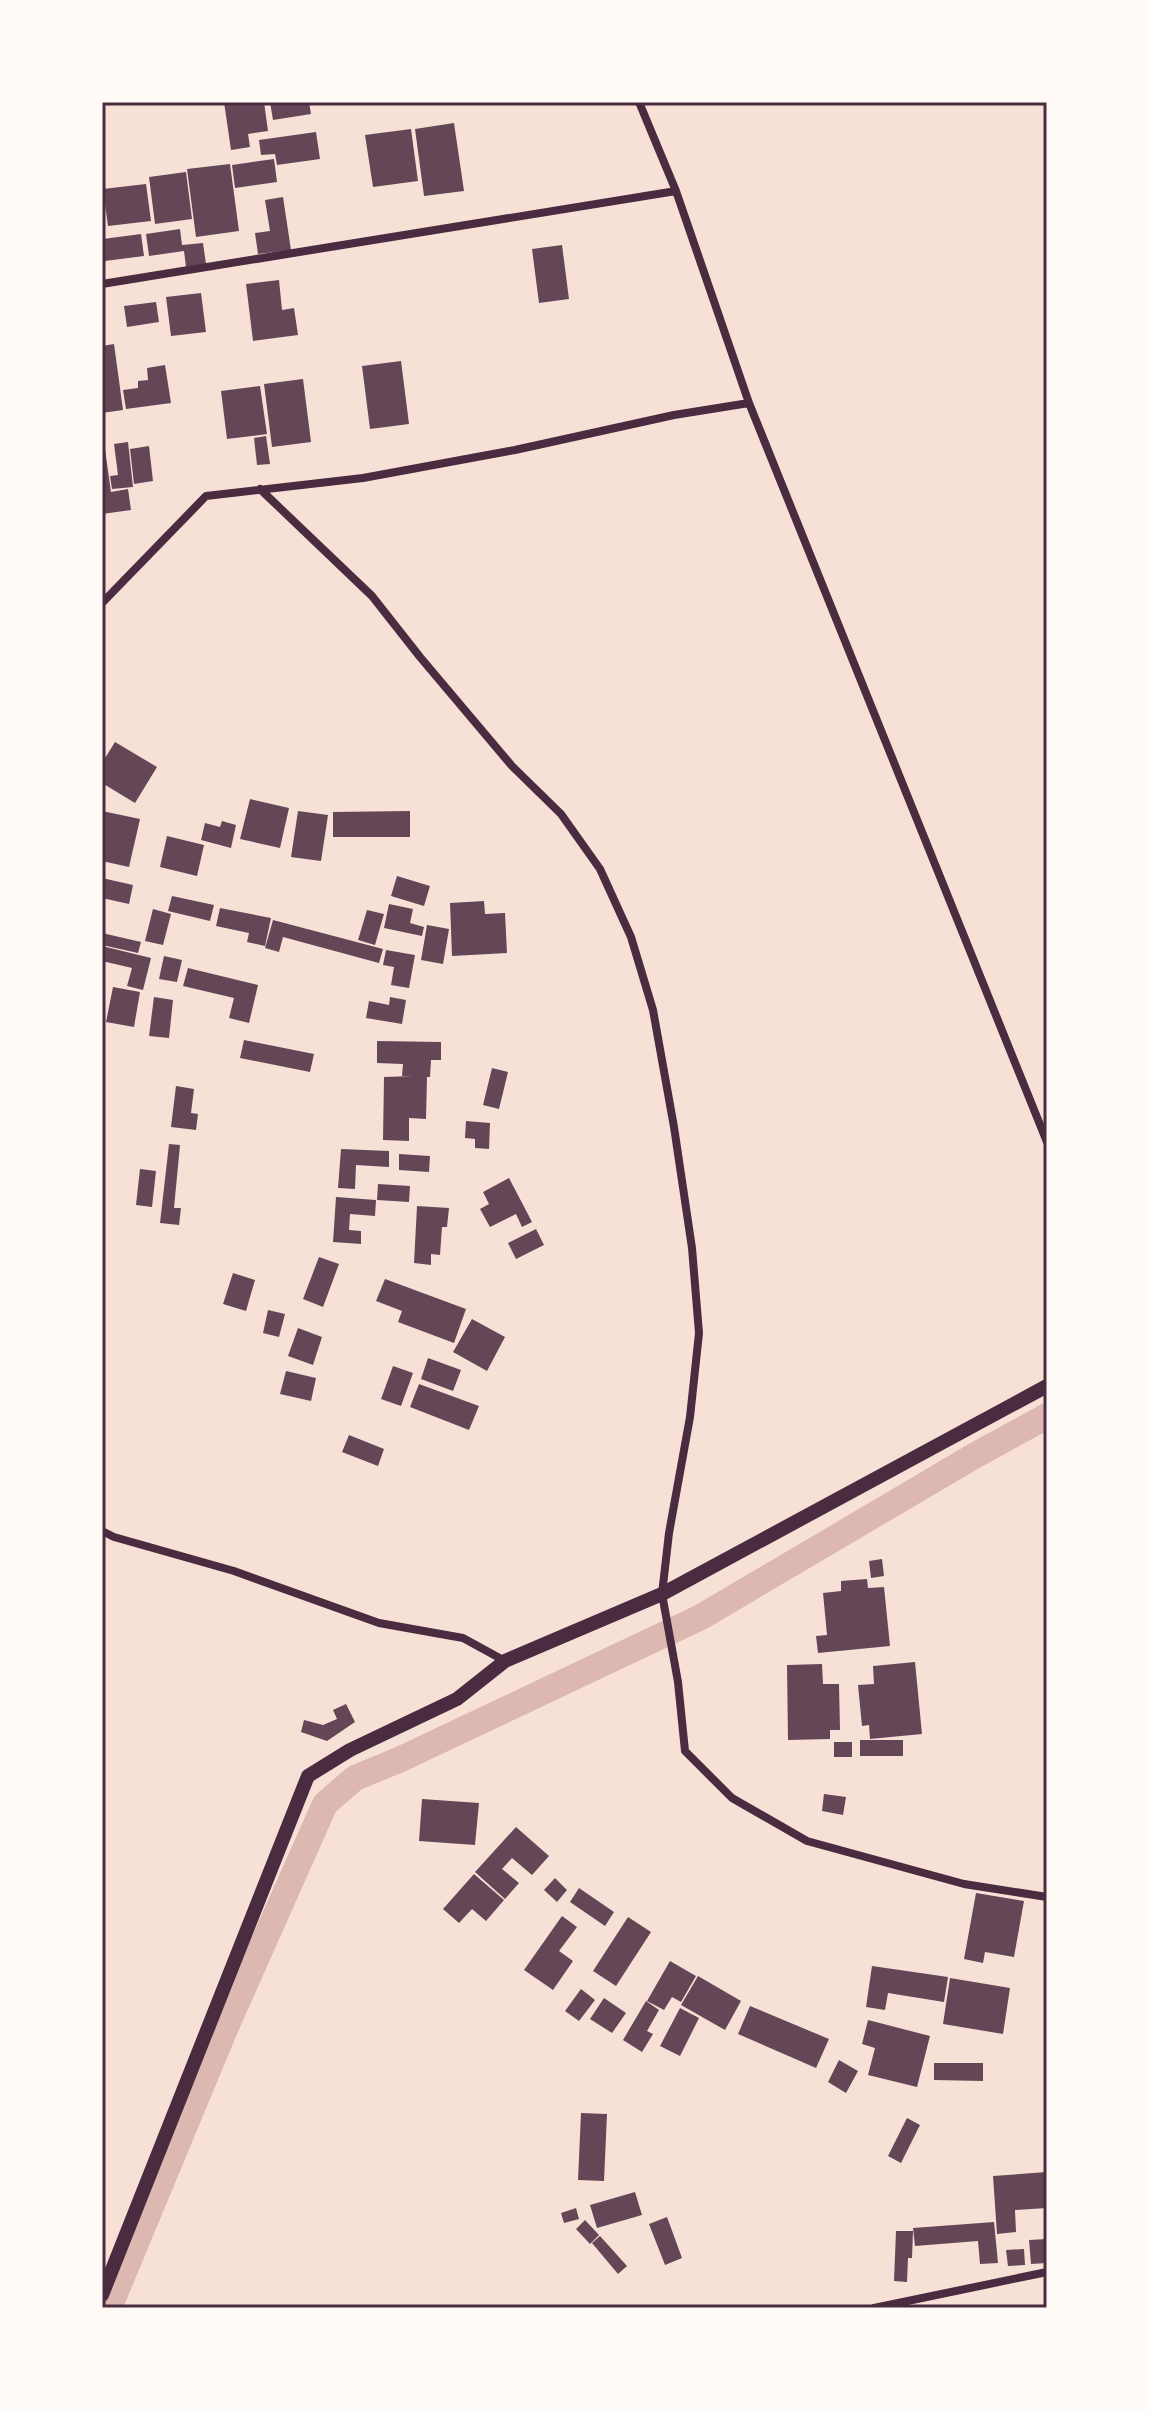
<svg xmlns="http://www.w3.org/2000/svg" width="1149" height="2410" font-family="'Noto Sans',sans-serif">
<style>
.lines{fill:none;stroke-linecap:round;stroke-linejoin:round}
.canal{stroke:#dcb8b0;stroke-width:26}
.building{fill:#644757}
.minor{stroke:#4a2c40;stroke-width:8}
.tertiary{stroke:#4a2c40;stroke-width:14}
.neatline{fill:none;stroke:#4a2c40;stroke-width:3}
</style>
<rect width="100%" height="100%" fill="#f7e1d7"/>
<g class="lines">
<!-- canal -->
<path class="canal" d="M109 2308 225 2029 325 1804 355 1778 401 1759 701 1617 974 1456 1047 1416"/>
</g>
<!-- building -->
<path class="building" d="M224 102H264L268 131 248 134 250 147 231 150Z
M270 102H309L311 114 273 120Z
M454 123 464 191 424 196 415 129Z
M411 129 418 181 373 187 365 135Z
M316 132 320 159 277 165 275 154 261 155 259 140Z
M274 159 277 182 235 188 232 165Z
M230 164 239 231 196 237 187 169Z
M186 172 192 219 155 224 149 177Z
M146 184 151 221 108 226 103 189Z
M283 197 291 250 258 254 255 233 270 231 265 200Z
M180 229 182 245 203 243 206 264 186 267 184 251 149 256 146 234Z
M141 234 144 256 105 261 103 239Z
M562 245 569 299 539 303 532 249Z
M279 280 282 310 294 308 298 335 253 341 246 284Z
M201 293 206 332 171 336 166 297Z
M156 302 159 322 127 327 124 306Z
M114 344 123 410 102 413V346Z
M401 361 409 424 370 429 362 366Z
M165 365 171 403 126 409 123 390 138 388V381L148 380 147 368Z
M303 379 311 442 272 447 264 384Z
M260 386 267 434 227 439 221 391Z
M266 436 270 464 257 465 254 438Z
M128 442 133 487 112 489 110 476 118 475 114 444Z
M149 446 153 481 134 484 130 449Z
M102 449H105L111 492 128 489 131 510 102 514Z
M115 742 157 767 135 803 102 783V763Z
M250 799 289 808 280 848 240 839Z
M102 811 140 819 129 867 102 861Z
M298 811 328 815 321 861 291 857Z
M410 811V837H333V812Z
M222 821 236 825 231 848 201 840 205 823 220 827Z
M167 836 204 845 197 876 160 867Z
M397 876 430 886 424 906 391 896Z
M102 878 133 885 129 904 102 898Z
M172 896 214 905 210 921 168 911Z
M484 901 485 914 505 913 507 953 452 956 450 903Z
M389 904 413 909 410 923 424 927 422 936 384 928Z
M220 908 271 918 265 946 247 942 249 933 216 926Z
M153 909 171 914 163 945 145 941Z
M367 910 384 914 375 945 358 940Z
M273 920 383 949 379 963 283 937 279 952 265 948Z
M427 925 449 929 443 964 421 960Z
M102 933 141 942 138 953 102 945Z
M102 946 151 958 143 990 127 986 132 968 102 961Z
M386 950 415 955 409 988 391 985 394 967 383 965Z
M164 956 182 960 177 982 159 979Z
M188 968 258 985 249 1023 229 1018 234 998 183 986Z
M113 987 140 992 134 1027 106 1022Z
M154 997 173 1000 169 1038 149 1036Z
M390 997 406 1000 402 1024 366 1018 369 1001 389 1005Z
M244 1040 314 1054 310 1072 240 1058Z
M377 1041 441 1042V1060H431L430 1077H427L426 1119 409 1118V1141L383 1140 384 1077 413 1076H402L403 1064 377 1063Z
M492 1068 508 1072 499 1109 483 1105Z
M176 1086 194 1089 191 1113 198 1114 196 1130 171 1127Z
M466 1121 490 1123 489 1149 475 1148V1139L465 1138Z
M169 1144 180 1145 174 1208H181L179 1225 160 1223Z
M341 1149 389 1151V1167L356 1165 355 1189 338 1188Z
M399 1154 430 1156 429 1172 399 1170Z
M140 1169 156 1171 152 1207 136 1205Z
M509 1178 532 1222 522 1227 516 1214 490 1227 480 1209 489 1204 483 1192Z
M378 1184 410 1186 409 1202 377 1200Z
M336 1197 376 1200 375 1216 350 1214 349 1230 361 1231V1244L333 1242Z
M417 1206 449 1208 447 1227H442L440 1255 431 1254V1265L414 1263Z
M536 1229 544 1245 516 1259 508 1243Z
M319 1257 339 1264 323 1307 303 1299Z
M233 1273 255 1280 246 1311 223 1304Z
M385 1279 466 1309 454 1343 398 1322 402 1311 376 1301Z
M268 1310 285 1314 279 1337 263 1333Z
M472 1319 505 1337 487 1371 453 1352Z
M298 1328 322 1337 313 1365 288 1356Z
M428 1358 461 1370 453 1391 421 1379Z
M393 1366 413 1373 401 1406 381 1399Z
M286 1371 316 1378 311 1401 280 1394Z
M419 1384 479 1406 469 1430 410 1407Z
M349 1435 384 1449 378 1466 342 1452Z
M882 1559 884 1576 871 1578 869 1561Z
M867 1579 868 1588 884 1587 890 1646 818 1653 816 1636 827 1635 823 1593 841 1591V1581Z
M915 1662 922 1734 870 1739 869 1725 862 1726 858 1685 874 1684 873 1666Z
M822 1664 823 1684H839L840 1730H830V1739L788 1740 787 1665Z
M346 1704 355 1722 327 1741 301 1732 304 1720 323 1725 337 1719 333 1710Z
M860 1740H903V1756H860Z
M834 1742H852V1757H834Z
M824 1794 846 1797 843 1815 822 1811Z
M422 1799 479 1803 475 1845 419 1841Z
M516 1827 549 1856 532 1875 512 1858 502 1869 519 1883 505 1899 475 1872Z
M474 1874 504 1900 486 1921 472 1909 459 1923 443 1909Z
M555 1878 567 1890 557 1902 544 1890Z
M579 1888 614 1912 605 1926 570 1902Z
M976 1893 1024 1901 1014 1957 985 1952 983 1963 964 1959Z
M562 1916 577 1927 559 1951 573 1961 553 1990 524 1970Z
M628 1917 651 1932 616 1986 593 1971Z
M670 1961 696 1976 681 2002 672 1997 664 2010 647 2001Z
M872 1966 948 1977 944 2002 888 1993 885 2010 866 2007Z
M698 1976 741 2001 725 2030 681 2005Z
M950 1978 1010 1988 1003 2034 943 2024Z
M581 1989 595 2000 579 2021 565 2011Z
M604 1998 626 2013 612 2033 590 2019Z
M646 2001 659 2010 647 2031 653 2034 642 2052 623 2040Z
M750 2006 829 2039 816 2068 738 2034Z
M680 2008 699 2018 680 2056 660 2046Z
M868 2020 930 2036 917 2087 868 2075 875 2048 862 2044Z
M839 2060 858 2071 846 2093 828 2082Z
M934 2063H983V2081L934 2080Z
M581 2113 607 2114 604 2181 578 2180Z
M907 2118 920 2125 901 2163 888 2156Z
M1047 2172V2208L1015 2210 1016 2232 997 2234 993 2176Z
M635 2192 642 2215 597 2228 590 2205Z
M576 2208 579 2219 564 2223 561 2213Z
M667 2217 682 2258 665 2265 649 2224Z
M585 2220 599 2235 590 2244 576 2229Z
M994 2222 998 2263 980 2264 978 2241 915 2246 913 2228Z
M896 2231H913L912 2258H908L907 2282 894 2281Z
M600 2236 627 2266 618 2274 592 2243Z
M1047 2239V2263L1031 2264 1029 2240Z
M1024 2249 1025 2265 1008 2266 1006 2250Z"/>
<g class="lines">
<!-- minor -->
<path class="minor" d="M639 102 676 191 749 403 1047 1142
M102 284 676 191
M260 489 372 596 420 657 512 766 561 814 600 869 631 937 653 1010 674 1127 692 1248 699 1333 690 1417 669 1533 662 1594 678 1682 685 1751 732 1798 807 1841 964 1884 1047 1897
M102 603 206 496 363 478 515 450 674 415 749 403
M102 1531 114 1537 234 1571 379 1623 463 1638 505 1661
M874 2308 1047 2272"/>
<!-- tertiary -->
<path class="tertiary" d="M102 2295 308 1776 350 1750 457 1699 505 1661 662 1594 1047 1386"/>
</g>
<!-- border -->
<rect width="1149" height="2410" fill="none" stroke="#fffaf5" stroke-width="208"/>
<rect x="104" y="104" width="941" height="2202" class="neatline"/>
</svg>
